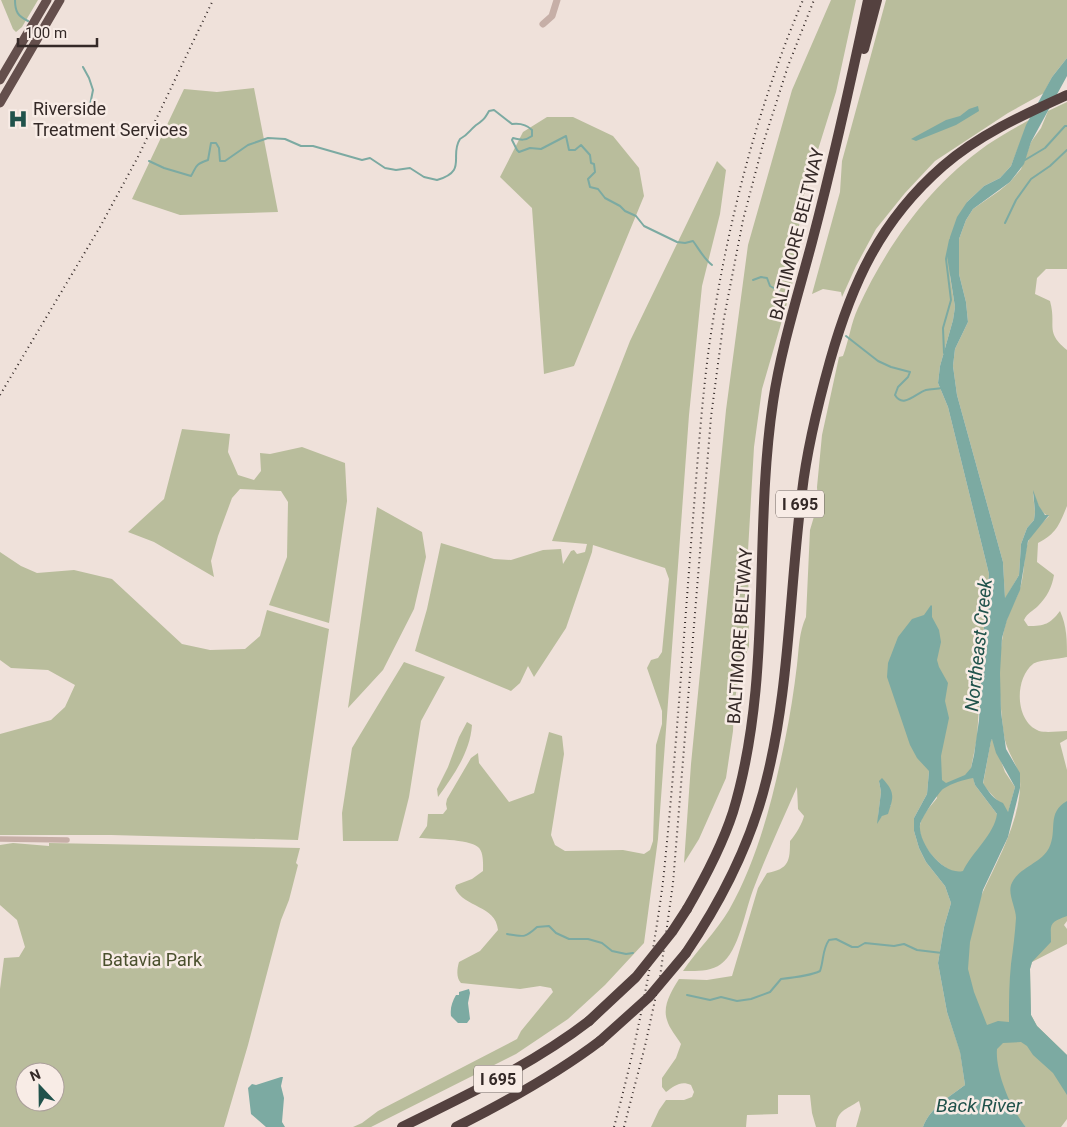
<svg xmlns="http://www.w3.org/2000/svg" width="1067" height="1127" font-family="Roboto,sans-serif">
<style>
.green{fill:#b9bd9c;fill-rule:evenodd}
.water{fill:#7caaa2;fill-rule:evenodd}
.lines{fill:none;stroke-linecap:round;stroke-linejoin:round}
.stream{stroke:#7caaa2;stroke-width:2}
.minor{stroke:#c6afa7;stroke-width:5.5}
.tertiary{stroke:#c6afa7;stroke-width:7}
.trunk{stroke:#644f4c;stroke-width:9}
.motorway{stroke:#54413f;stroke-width:10}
.rail{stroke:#342927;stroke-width:2;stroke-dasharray:1 4;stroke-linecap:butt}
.motorway-bridge{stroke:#54413f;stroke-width:10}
.labels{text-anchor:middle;stroke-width:5;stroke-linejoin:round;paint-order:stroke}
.shield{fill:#f8ece6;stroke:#6f6460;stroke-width:1}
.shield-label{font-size:16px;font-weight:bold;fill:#342927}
.poi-label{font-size:18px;fill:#342927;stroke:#f8ece6;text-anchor:start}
.street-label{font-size:18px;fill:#342927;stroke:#f8ece6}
.park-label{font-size:18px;fill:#4a502d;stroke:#f8ece6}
.water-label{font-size:19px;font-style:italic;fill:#20524b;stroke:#f8ece6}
</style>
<rect width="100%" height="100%" fill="#efe1da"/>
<!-- green -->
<path class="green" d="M1 0H38L22 27 16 32 13 29Z
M831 0H856L836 92 802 201 792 286 762 389 754 447 748 551 749 646 740 670 734 705 733 731 726 778 699 839 684 863 691 764 726 410 748 245 792 90Z
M886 0H1067V58L1052 77 1044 93 1008 113 935 161 905 193 876 229 856 266 842 297 841 292 823 289 812 294 840 192 842 161Z
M254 88 278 212 180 215 132 199 184 89 217 92Z
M1067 102V269H1046L1037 278 1035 294 1050 301C1057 326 1044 331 1067 350V506C1059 525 1057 533 1038 543L1037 562 1054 575C1052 587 1047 597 1038 606 1032 612 1028 612 1024 620L1028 626C1045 626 1050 624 1060 611 1067 626 1067 641 1067 657 1059 659 1038 660 1033 664 1014 679 1015 722 1039 731 1047 733 1059 731 1067 731V739L1060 743 1067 770V921L1064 925 1067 929V944L1032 962 1030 969 1031 1015 1037 1026 1067 1055V1060L1037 1032 1017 997 1019 961 1017 958 1013 995 1016 1020 1026 1023C1032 1038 1055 1054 1067 1067V1119L1061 1127H1026L1003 1102 995 1087 979 1041 967 999 962 953 970 939 960 947C960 939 958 925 963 917 969 909 977 904 982 894 997 861 1018 825 1020 788 1022 767 1007 756 1004 735 999 699 996 653 1007 619 1010 609 1016 600 1019 591 1025 576 1023 558 1028 542 1031 533 1042 523 1049 516 1039 513 1037 500 1033 493L1035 512 1034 520 1027 528 1021 544 1019 575 1005 599 1003 562 957 395 953 366 955 349 968 322 966 302 959 274V239L966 220 973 209 999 191 1010 182 1021 169 1031 142 1041 128 1048 111Z
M547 117H573L613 136 639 168 644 196 574 366 544 374 532 208 500 177 523 132Z
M1029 120 1011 166 1000 178 984 186 967 202 950 276 955 307 953 320 940 366 938 383 948 407 989 574 984 625 977 738 971 768 975 785 997 814 1000 822 958 891 956 873C940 867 917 844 920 825 921 815 932 805 937 798L929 771 927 794 914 818V831L919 848 926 862 945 886 951 903 944 927 938 963 947 1012 960 1051 965 1085C949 1097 930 1108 923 1127H856L861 1109 859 1101C846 1110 837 1110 836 1127H816L812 1113 810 1095H778V1114L747 1115 746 1127H651L659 1110 666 1100H684L692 1097 694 1092 691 1085C681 1080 674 1086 666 1092L662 1087V1078L676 1058 681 1044C677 1037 669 1028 667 1020 662 1006 672 990 679 979L707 980 732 976 758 888 767 873C789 869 790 861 790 841 795 836 803 822 804 816L798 809 797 787C782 821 766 856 753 890 745 911 739 951 721 964 710 972 696 971 683 971 697 950 716 932 729 910 758 859 773 798 785 740 790 716 794 690 797 665 799 648 799 632 806 617L810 530 818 503 817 487 822 435 839 357 843 356C849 340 851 323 858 308 887 245 929 186 987 145 1000 136 1015 128 1029 120ZM879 781 891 805 880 818 878 817 881 792Z
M717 161 726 170 720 214 702 286 689 415 658 839 644 943 605 985 568 1019 516 1054 371 1127H353L362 1123 378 1111 517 1039 521 1031 553 992 551 988 540 986 520 989 461 983C456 978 457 969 459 962L480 951 498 930C496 905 464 908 455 888L456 885 472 879 483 871C483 864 484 852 478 847 468 839 432 839 419 838L427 826 428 814H443L447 809 446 804 447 799 471 758 478 753 479 763 509 802 534 793 549 732 562 736 564 754 551 835 555 845 565 851 623 850 644 854 650 850 653 841 656 745 662 724V711L647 668 651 660 658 658 662 652 669 579 665 568 593 545 592 552 566 628 534 677 528 666 520 683 511 691 415 651 427 609 441 543 494 559 511 560 543 550 561 549 563 564 571 551 574 550 577 554 585 552 587 544 552 541 630 341Z
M182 429 230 434 228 452 238 475 254 480 261 471 260 453 270 454 302 447 345 463 347 501 329 623 269 605 287 557 288 502 281 491 240 489 232 498 218 536 211 561 214 577 154 542 128 532 164 499Z
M377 507 422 532 426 557 414 609 383 670 348 708Z
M0 552 21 566 37 573 74 570 112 579 182 644 210 650 245 649 260 636 267 610 329 629 298 840 111 835H0V734L51 720 65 707 75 685 48 670 11 668 0 660Z
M404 662 445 677 421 721 409 797 398 841H343L342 813 352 748Z
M467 722 472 725C470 753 453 776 438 797L437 789 448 767 459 737Z
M993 739 1005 772 1015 787 1008 813C1000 802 990 794 983 784L991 740Z
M13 843 49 846V843L300 848 296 863 298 865 289 900 281 920 248 1045 224 1127H0V989L4 958 19 957 25 947 17 920 0 905V845ZM25 1072H55V1102H25Z"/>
<!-- water -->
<path class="water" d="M1067 58V76L1031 142 1024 164 1010 182 973 209 966 220 959 239V274L966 302 968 322 955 349 953 366 957 395 1003 562 1005 598 1019 575 1021 544 1027 528 1034 520 1035 512 1033 490 1039 506 1045 515H1049L1028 541 1020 590 1007 620 1002 638 1000 673 1001 712 1006 749 1020 773V788L1008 837 983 890 970 942 968 969 974 992 987 1025 998 1021 1009 1022C1009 1003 1009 983 1011 964 1013 949 1015 934 1016 918 1016 908 1008 895 1011 885 1018 867 1041 864 1049 848 1058 830 1046 813 1067 801V916C1048 923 1051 924 1051 942L1032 962 1030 969 1031 1015 1037 1026 1067 1055V1095L1053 1073 1033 1055 1027 1046 1021 1042 1003 1043 997 1049C995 1071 1011 1110 1026 1127H923C930 1108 949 1097 965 1085L960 1052 947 1012 938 963 944 927 951 903 945 886 926 862 919 848 914 831V818L927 794 929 771 917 758 910 745 887 677 888 663 898 637 912 619 924 615 931 605 932 606V617L939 630 941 642 937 660 939 667 948 683 945 701 949 718 941 756 942 780 946 783 965 775 971 768 974 755 979 720 984 625 989 574 948 407 938 383 940 366 953 320 955 307 947 256 950 237 957 217 967 202 984 186 1000 178 1011 166 1026 125 1052 77ZM992 739 996 753 1015 787 1008 812 1003 803C994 800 988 791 983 783L991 741ZM973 778 975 785 997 814C994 835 972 852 963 871 943 876 918 843 920 825 920 820 939 792 943 789 952 783 963 780 973 778Z
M978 106 979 111 956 125 916 141 911 139 946 120 960 116 969 109Z
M882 778C895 792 894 796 888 814L882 816 877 824 881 792 879 781Z
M469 989 470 993 468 1003 470 1019 467 1023H458L451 1016C450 1008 452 1002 456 995H459V992Z
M281 1077H283L281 1086 284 1098 282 1122 285 1127H266L251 1114 248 1088 252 1084 256 1085Z"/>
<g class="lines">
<!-- stream -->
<path class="stream" d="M15 0C15 12 18 16 28 21
M83 67 89 78 93 90 89 110
M1025 160 1045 148 1065 126H1067
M149 161 164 168 191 176C197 166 194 165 208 160L211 143H216L219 148 220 161H225L248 145 268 138 285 139 301 146H313L362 160 370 158 385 168 396 170 410 168 424 177 437 180C468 171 449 156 460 139 469 134 469 131 475 126 483 120 484 120 489 111L494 110 512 124C520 123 526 124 532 130V136C525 141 521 140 513 138L512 140 517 150 519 152 530 148 541 149 566 136 569 150H575L581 145 590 155 591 163 594 164 595 172 588 179 590 187 598 189 605 198 620 206 625 211 636 216 644 226 677 242 685 243 693 241C699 249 704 259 712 265
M1005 223 1016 200 1031 179 1050 166 1067 150
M753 280 761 277 767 278 770 286 779 291
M846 336 878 361 891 367 910 372 908 377 898 387 895 395C903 409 916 393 926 390 931 389 937 389 942 388
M944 353 943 328 951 300 946 259 950 240
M507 934C524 937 525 938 537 927L549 926 556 933 569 939H588L602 943 612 951 626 954 633 953
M687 995 710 1000 721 997 737 1001 751 999 770 992 781 979C790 978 812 975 820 971 824 960 822 950 829 940L836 939 852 947H858L865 943 894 946 904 944 917 950 942 953"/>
<!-- minor -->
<path class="minor" d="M0 839 67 840"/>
<!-- tertiary -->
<path class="tertiary" d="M543 24 552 16 557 0"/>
<!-- trunk -->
<path class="trunk" d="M0 80 47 0
M0 103 60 0"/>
<!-- motorway -->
<path class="motorway" d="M864 49 877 0
M687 909C705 878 722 846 733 812 773 680 753 536 773 402 781 348 798 295 812 242 833 162 851 81 868 0
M686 953C720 903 747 851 763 793 790 696 789 591 802 492 807 448 818 404 830 361 852 283 880 221 943 166 980 134 1023 115 1067 95
M402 1127C466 1095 532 1065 589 1021
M456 1127C506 1102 555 1075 600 1041"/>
<!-- rail -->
<path class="rail" d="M0 395 100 227 139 155 213 0
M614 1127C636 1046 652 965 663 882 675 765 683 648 692 531 697 470 701 408 709 347 726 229 756 110 803 0
M624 1127 645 1046 660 977 673 883 711 417 724 318 743 220 763 144 788 66 814 0"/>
<!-- motorway-bridge -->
<path class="motorway-bridge" d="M589 1021 636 977 672 932 687 909
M600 1041 649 997 686 953"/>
</g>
<!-- icons -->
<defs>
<symbol id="hospital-bare" viewBox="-9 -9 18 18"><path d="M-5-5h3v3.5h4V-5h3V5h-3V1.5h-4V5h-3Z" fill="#20524b" stroke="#f8ece6" stroke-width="2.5" paint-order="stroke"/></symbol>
</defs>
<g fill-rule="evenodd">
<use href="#hospital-bare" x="4" y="105" width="28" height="28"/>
</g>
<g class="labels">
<!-- shield labels -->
<g class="shield">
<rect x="776" y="490.5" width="48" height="27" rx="4"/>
<rect x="474" y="1065.5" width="48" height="27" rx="4"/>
</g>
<g class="shield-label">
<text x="800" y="510">I 695</text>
<text x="498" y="1085">I 695</text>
</g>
<!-- poi labels -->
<g class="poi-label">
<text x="33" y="115">Riverside<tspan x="33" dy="21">Treatment Services</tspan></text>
</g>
<!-- street labels -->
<g class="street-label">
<text transform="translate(797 234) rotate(-76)" y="6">BALTIMORE BELTWAY</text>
<text transform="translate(740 636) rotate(-86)" y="6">BALTIMORE BELTWAY</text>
</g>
<!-- park labels -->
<g class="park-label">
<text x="152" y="966">Batavia Park</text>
</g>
<!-- water labels -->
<g class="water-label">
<text transform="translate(978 645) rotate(-84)" y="7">Northeast Creek</text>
<text x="979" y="1112">Back River</text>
</g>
</g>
<!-- north arrow -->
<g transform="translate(40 1087) rotate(338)"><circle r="24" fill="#f8ece6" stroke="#aa9e9a"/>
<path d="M0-4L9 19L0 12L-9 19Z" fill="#20524b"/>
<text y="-8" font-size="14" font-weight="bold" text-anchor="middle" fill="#342927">N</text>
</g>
<!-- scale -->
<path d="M18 38v8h79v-8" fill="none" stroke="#342927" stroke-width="2.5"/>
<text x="25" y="38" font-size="15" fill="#342927" stroke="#f8ece6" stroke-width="4" paint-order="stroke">100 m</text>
</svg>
